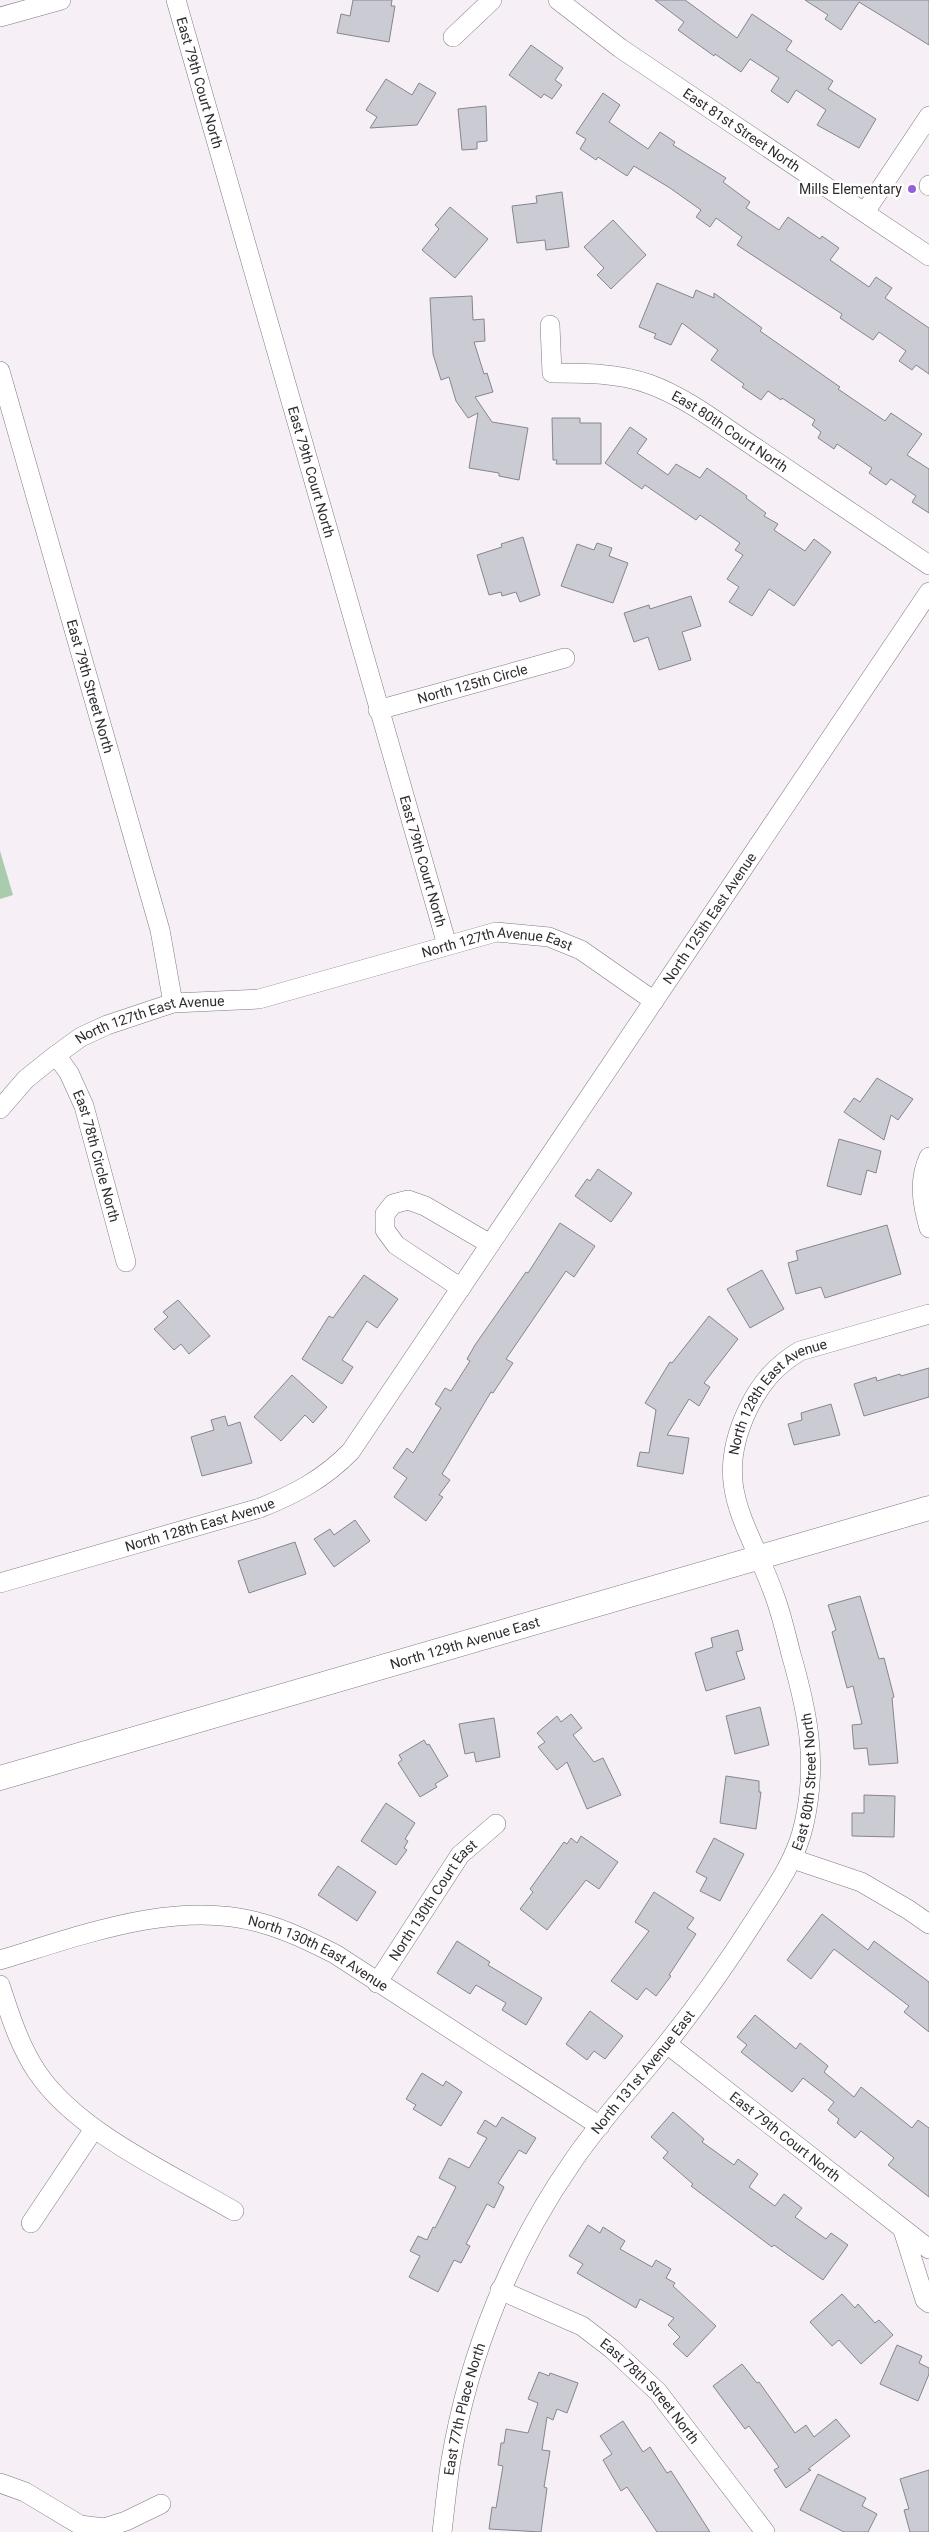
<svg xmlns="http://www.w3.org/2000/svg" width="929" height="2532" font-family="Roboto,sans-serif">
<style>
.green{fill:#a9ccae}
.building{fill:#cbcbd4;stroke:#86868f}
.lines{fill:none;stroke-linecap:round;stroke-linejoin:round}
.minor-casing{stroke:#807980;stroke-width:20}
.major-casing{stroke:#807980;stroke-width:25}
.minor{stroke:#fff;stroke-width:19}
.major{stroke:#fff;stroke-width:24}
.poi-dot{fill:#9260d9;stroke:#fff;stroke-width:2}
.labels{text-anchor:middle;stroke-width:5;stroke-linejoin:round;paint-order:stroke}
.street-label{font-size:14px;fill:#2f2c2f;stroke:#fff}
.poi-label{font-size:14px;fill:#2f2c2f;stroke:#fff;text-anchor:end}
</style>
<rect width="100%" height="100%" fill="#f6eff6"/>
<!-- green -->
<path class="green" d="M0 851 13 895 0 899Z"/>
<!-- building -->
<path class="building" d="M353 0H392L391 6H395L389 42 337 33 341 14 350 16Z
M655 0H685L737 38 752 14 792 41 786 50 833 81 828 89 876 119 859 148 817 125 826 110 796 90 788 103 771 91 779 78 750 59 741 72 715 54 714 56 678 30 684 22Z
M805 0H929V45L859 2 841 30 825 19 828 15Z
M531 45 563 68 555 80 562 85 552 99 544 94 541 98 509 75Z
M386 79 412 95 419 83 436 93 417 125 370 128 377 117 366 110Z
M603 93 620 105 609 122 648 149 660 132 675 142 673 145 726 178 723 182 750 202 746 208 779 230 788 217 820 239 822 236 839 248 830 260 869 287 876 277 892 288 885 298 929 328V374L916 365 912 370 899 361 906 351 879 332 873 340 840 318 842 314 737 245 742 237 716 218 710 227 696 217 701 210 670 188 634 166 627 176 598 157 596 160 580 149 586 139 576 133Z
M486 106 487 141 477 142V149L462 150 458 109Z
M562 192 569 247 546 250 545 240 517 243 512 206 537 203 536 196Z
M450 207 488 239 455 278 422 250 439 229 435 225Z
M613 220 646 255 611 289 597 275 604 268 584 247Z
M657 283 693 298 696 290 714 298V293L762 328 760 331 840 387 838 389 885 421 891 413 922 434 907 455 929 469V513L912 502 916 496 891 479 886 485 869 473 872 468 837 444 834 449 818 438 821 432 812 425 815 420 782 398 781 400 768 391 761 400 742 387 744 384 711 360 718 350 682 323 671 345 654 338 656 334 639 327Z
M472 296 473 320 484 319 485 341 474 342 484 374 487 373 493 392 475 397 492 422 528 428 519 480 499 476V473L469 468 478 413 468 418 456 401 449 377 441 380 433 354 430 298Z
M552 418H580V423H601V464H556L557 460H553Z
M630 427 647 439 637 453 668 475 676 464 700 478 707 468 747 496 746 498 766 513 764 516 778 524 774 530 805 551 814 539 831 552 794 606 769 589 752 616 729 602 739 587 727 579 743 555 735 550 740 543 700 515 696 520 645 485 642 489 605 463Z
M523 537 540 595 520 602 516 592 502 596 501 592 489 595 477 555 502 547 501 544Z
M597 543 612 548 609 556 628 563 613 603 561 586 577 544 594 550Z
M691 596 701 626 682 632 691 660 659 670 648 637 634 642 624 613 649 605 650 609Z
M877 1078 913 1099 898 1120 891 1115 884 1140 844 1112 854 1098 860 1102Z
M839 1139 881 1151 876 1173 867 1170 861 1195 827 1186Z
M598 1169 632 1193 611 1222 575 1196 587 1179 590 1181Z
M560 1223 595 1246 574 1277 566 1271 506 1359 513 1363 493 1393 491 1392 442 1474 450 1480 439 1495 443 1497 426 1521 394 1497 407 1478 393 1468 407 1448 413 1453 441 1408 435 1404 445 1388 451 1391 470 1361 467 1359 475 1345 526 1272 528 1273Z
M887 1225 901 1274 825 1298 821 1287 796 1294 788 1263 798 1260 796 1251Z
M762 1270 784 1309 750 1328 727 1289Z
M364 1275 398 1299 377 1328 367 1321 342 1360 353 1367 342 1384 302 1359 329 1316 333 1318Z
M178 1300 210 1336 189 1354 181 1344 174 1350 154 1329 168 1317 163 1312Z
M709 1316 738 1339 704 1383 710 1387 699 1406 689 1399 667 1435 689 1438 683 1474 637 1466 640 1452 649 1453 656 1410 645 1403 670 1362 672 1363Z
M929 1368V1397L864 1416 854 1384 876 1377 877 1381 900 1374 901 1376Z
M292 1375 327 1407 313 1423 305 1415 281 1441 254 1417Z
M831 1404 840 1435 794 1445 788 1424 802 1420 801 1413Z
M225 1416 228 1426 240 1422 252 1463 202 1476 191 1437 214 1430 211 1420Z
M355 1520 370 1541 334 1567 314 1539 330 1529 334 1535Z
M295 1542 306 1574 249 1593 238 1561Z
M860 1596 879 1659 884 1658 894 1697 892 1698 898 1763 869 1765 867 1748 854 1749 852 1725 862 1724 853 1686 847 1688 832 1632 836 1630 828 1605Z
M738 1630 743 1650 736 1652 745 1679 706 1691 695 1653 713 1647 711 1638Z
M760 1707 769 1745 735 1754 726 1716Z
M571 1714 582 1728 573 1735 594 1762 603 1758 621 1795 587 1809 567 1762 557 1770 538 1747 545 1742 537 1733 557 1716 561 1722Z
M494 1718 500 1757 476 1762 474 1752 465 1754 459 1724Z
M424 1740 427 1745 429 1744 448 1776 435 1784 437 1787 420 1797 398 1763 402 1760 399 1755Z
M726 1776 759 1781V1792H761L756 1829 720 1823Z
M864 1795 895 1796 894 1837 852 1836V1813H864Z
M386 1803 415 1823 405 1839 408 1841 404 1848 407 1850 396 1865 361 1841Z
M581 1836 618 1862 599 1889 586 1880 547 1930 520 1909 533 1892 530 1889 564 1842 567 1844 571 1838 577 1843Z
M714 1838 744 1854 720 1901 700 1891 707 1878 696 1872Z
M338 1866 376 1892 357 1921 318 1895Z
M654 1892 694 1918 687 1928 696 1934 669 1975 671 1976 656 1996 646 1988 637 2000 611 1981 649 1931 635 1922Z
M822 1914 868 1950 874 1941 929 1982V2032L904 2012 909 2006 834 1949 811 1979 787 1960Z
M457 1941 490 1962 488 1965 542 1998 526 2025 502 2010 506 2003 476 1985 470 1994 437 1973Z
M590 2011 623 2036 605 2059 594 2051 587 2060 566 2044Z
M755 2015 796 2049 800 2043 828 2066 824 2072 854 2097 861 2087 912 2128 918 2120 929 2128V2197L888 2165 894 2158 861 2131 855 2138 837 2123 839 2119 828 2110 834 2102 803 2078 792 2092 741 2052 747 2045 737 2037Z
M422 2073 443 2086 446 2081 462 2092 441 2126 413 2109 416 2105 406 2099Z
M673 2112 704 2139 702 2142 734 2165 738 2159 758 2174 749 2187 775 2206 784 2194 802 2208 795 2217 826 2239 831 2233 848 2245 823 2280 774 2245 772 2247 691 2186 693 2184 663 2158 668 2152 651 2137Z
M502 2117 536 2138 526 2154 519 2150 498 2183 504 2187 494 2208 487 2204 466 2244 470 2246 461 2263 454 2260 438 2292 409 2277 420 2256 410 2251 418 2236 427 2240 433 2227 435 2228 456 2187 439 2178 449 2158 469 2168 487 2138 477 2133 485 2120 496 2127Z
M588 2225 600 2233 603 2227 625 2241 620 2249 652 2267 656 2260 671 2269 666 2278 675 2283 673 2286 716 2326 687 2357 673 2344 680 2337 668 2325 674 2318 640 2299 636 2308 577 2273 583 2264 569 2256Z
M842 2294 855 2308 858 2304 875 2323 879 2320 893 2335 861 2364 839 2340 832 2346 810 2322Z
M897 2345 922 2356 919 2363 929 2368V2374L918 2401 880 2384Z
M742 2364 757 2383 759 2382 795 2433 806 2425 814 2437 836 2419 850 2436 808 2469 811 2470 786 2488 774 2470 779 2467 749 2426 745 2429 713 2386Z
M539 2372 549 2376 550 2373 578 2383 567 2413 557 2409 553 2420 547 2417 542 2450 550 2451 544 2487 547 2488 541 2532 489 2529 492 2507 496 2508 503 2466 498 2465 501 2443H504L506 2429 528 2433 538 2403 528 2399Z
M623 2421 643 2452 650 2447 667 2473 671 2471 710 2532H657L627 2487 621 2491 603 2460 612 2454 600 2436Z
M929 2470V2532H910L904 2510 909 2509 900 2479Z
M818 2474 866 2498 862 2506 877 2514 868 2532H844L800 2510Z"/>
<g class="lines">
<defs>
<g id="minor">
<path id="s1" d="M176 0 447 945"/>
<path id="s2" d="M558 0 620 48 929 256"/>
<path d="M0 17 61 0"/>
<path d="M453 37 492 0"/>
<path d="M929 185V186"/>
<path d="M865 212 929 116"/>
<path id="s3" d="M550 325 552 373C585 373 618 373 649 384 688 398 722 426 756 448 814 487 871 526 929 565"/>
<path id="s4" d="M0 371 160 930 173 1003"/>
<path id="s5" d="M378 710 565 658"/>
<path id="s6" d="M56 1055 69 1073 84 1106 126 1262"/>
<path id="s7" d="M0 1109 26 1079 56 1055 81 1037 107 1025 173 1003 259 999 496 932 549 937 581 950 654 1001"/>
<path d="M929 1157C918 1181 922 1203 929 1228"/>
<path d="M461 1288 396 1245 385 1230V1214L393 1204 408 1200 425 1206 490 1244"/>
<path id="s8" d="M0 1583 260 1508C295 1494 324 1479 351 1451L929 592"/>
<path d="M793 1859 861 1882 909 1910 929 1924"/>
<path id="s9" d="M0 1960C80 1936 177 1898 261 1923 287 1930 311 1942 335 1954L600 2126"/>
<path id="s10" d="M377 1983 460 1855 496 1824"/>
<path d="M0 1985C10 2015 19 2045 37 2072 77 2132 171 2174 234 2211"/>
<path id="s11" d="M667 2044 929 2249"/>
<path d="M31 2223 94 2129"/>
<path d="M903 2230 925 2300 929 2303"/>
<path id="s12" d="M500 2290 582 2326 612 2349 658 2392 765 2532"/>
<path d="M0 2483 25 2492 80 2525 104 2528 126 2521 161 2504"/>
<path id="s13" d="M442 2532C445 2508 447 2484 451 2460 469 2353 511 2250 573 2161 600 2121 634 2085 664 2047 697 2006 728 1962 756 1918 776 1887 796 1860 804 1824 818 1763 808 1713 791 1654 786 1635 782 1616 775 1597 750 1525 710 1488 748 1409 760 1384 775 1366 800 1351L929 1314"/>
</g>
<g id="major">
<path id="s14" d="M0 1778 929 1508"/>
</g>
</defs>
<!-- minor casing -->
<use href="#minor" class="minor-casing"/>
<!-- major casing -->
<use href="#major" class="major-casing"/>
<!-- minor -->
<use href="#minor" class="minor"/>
<!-- major -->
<use href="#major" class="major"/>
</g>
<!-- markers -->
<circle class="poi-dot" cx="912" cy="189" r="5"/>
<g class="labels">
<!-- street labels -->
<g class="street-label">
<text dy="5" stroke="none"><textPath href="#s1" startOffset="86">East 79th Court North</textPath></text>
<text dy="5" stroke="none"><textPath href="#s2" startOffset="225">East 81st Street North</textPath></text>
<text dy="5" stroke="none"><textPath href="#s3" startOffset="240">East 80th Court North</textPath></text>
<text dy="5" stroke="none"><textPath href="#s1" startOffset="491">East 79th Court North</textPath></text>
<text dy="5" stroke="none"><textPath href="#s5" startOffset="98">North 125th Circle</textPath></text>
<text dy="5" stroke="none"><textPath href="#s4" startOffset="328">East 79th Street North</textPath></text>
<text dy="5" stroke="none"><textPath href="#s1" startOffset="896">East 79th Court North</textPath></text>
<text dy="5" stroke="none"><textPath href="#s8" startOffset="1021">North 125th East Avenue</textPath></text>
<text dy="5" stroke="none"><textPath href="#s7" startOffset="540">North 127th Avenue East</textPath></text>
<text dy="5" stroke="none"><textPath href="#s7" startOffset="181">North 127th East Avenue</textPath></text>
<text dy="5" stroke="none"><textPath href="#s6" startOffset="110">East 78th Circle North</textPath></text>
<text dy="5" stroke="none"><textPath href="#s13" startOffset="1268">North 128th East Avenue</textPath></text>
<text dy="5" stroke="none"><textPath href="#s8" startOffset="208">North 128th East Avenue</textPath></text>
<text dy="5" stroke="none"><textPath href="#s14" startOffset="484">North 129th Avenue East</textPath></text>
<text dy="5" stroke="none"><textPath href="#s13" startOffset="851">East 80th Street North</textPath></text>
<text dy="5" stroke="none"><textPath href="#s10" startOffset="100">North 130th Court East</textPath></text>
<text dy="5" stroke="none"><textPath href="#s9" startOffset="332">North 130th East Avenue</textPath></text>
<text dy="5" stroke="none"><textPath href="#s13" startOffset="511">North 131st Avenue East</textPath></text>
<text dy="5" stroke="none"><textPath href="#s11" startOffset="150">East 79th Court North</textPath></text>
<text dy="5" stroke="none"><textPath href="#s12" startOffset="184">East 78th Street North</textPath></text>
<text dy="5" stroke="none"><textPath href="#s13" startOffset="125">East 77th Place North</textPath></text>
</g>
<!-- poi labels -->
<g class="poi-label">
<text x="902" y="194">Mills Elementary</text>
</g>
</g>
</svg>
